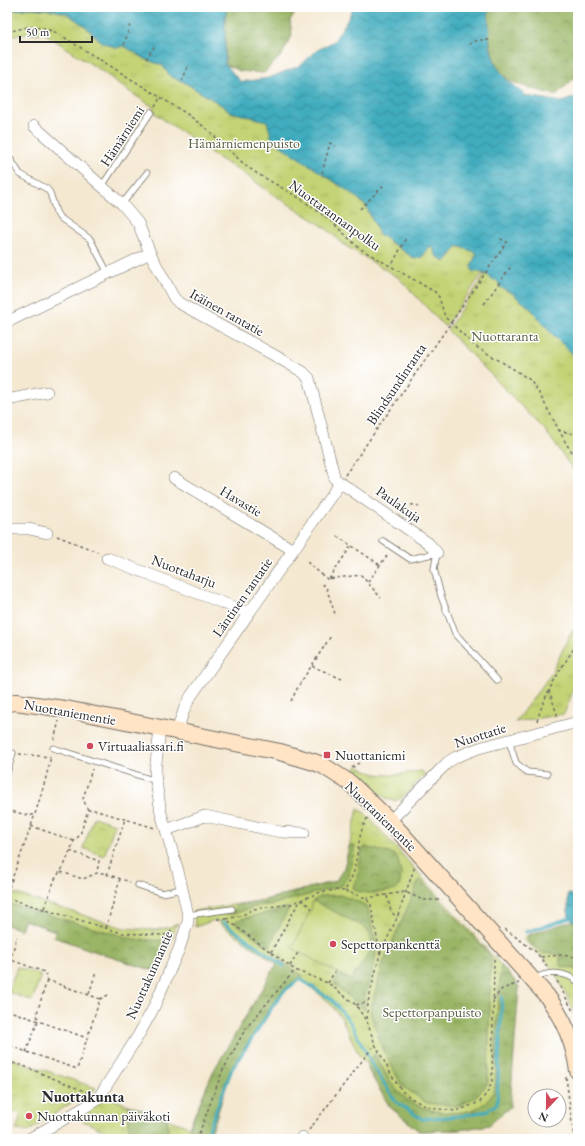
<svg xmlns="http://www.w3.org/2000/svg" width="585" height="1146" font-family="'EB Garamond',serif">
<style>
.grass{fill:url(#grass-tufts);stroke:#777f50}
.forest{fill:url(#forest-crowns);stroke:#627048}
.pitch{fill:#c3d375;stroke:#777f50}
.water{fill:url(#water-waves);stroke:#356c74}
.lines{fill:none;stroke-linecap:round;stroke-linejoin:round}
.stream{stroke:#3facbe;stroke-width:3}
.service-casing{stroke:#716d65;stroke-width:7}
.minor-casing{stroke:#716d65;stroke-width:12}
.secondary-casing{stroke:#716d65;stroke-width:18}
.path{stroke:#716d65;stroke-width:1.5;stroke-dasharray:3 3;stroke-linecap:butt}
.service{stroke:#fff;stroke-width:5.5}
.minor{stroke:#fff;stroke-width:11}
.secondary{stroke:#ffe4c6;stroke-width:16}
.poi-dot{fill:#d1495b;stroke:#fff;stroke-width:1.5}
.labels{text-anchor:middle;stroke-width:3;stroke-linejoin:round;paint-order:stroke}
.street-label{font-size:14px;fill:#2b2b2b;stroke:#fff}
.park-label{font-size:14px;fill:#595d41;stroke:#fff}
.poi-label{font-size:14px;fill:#2b2b2b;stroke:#fff;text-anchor:start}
.neighbourhood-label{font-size:15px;font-weight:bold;fill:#2b2b2b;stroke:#fff}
</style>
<defs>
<pattern id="grass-tufts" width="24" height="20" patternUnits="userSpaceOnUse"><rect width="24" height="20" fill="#c3d375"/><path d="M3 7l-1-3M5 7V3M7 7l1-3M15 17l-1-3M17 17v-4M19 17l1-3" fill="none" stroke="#a8b565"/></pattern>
<pattern id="forest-crowns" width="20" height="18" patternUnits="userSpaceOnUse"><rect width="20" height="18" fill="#9ab566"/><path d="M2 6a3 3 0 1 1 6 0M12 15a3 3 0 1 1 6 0" fill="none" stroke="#7e9354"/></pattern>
<pattern id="water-waves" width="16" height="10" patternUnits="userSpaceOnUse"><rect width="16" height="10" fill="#3facbe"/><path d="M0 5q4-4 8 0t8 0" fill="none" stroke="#358c9b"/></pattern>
</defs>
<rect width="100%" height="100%" fill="#fff"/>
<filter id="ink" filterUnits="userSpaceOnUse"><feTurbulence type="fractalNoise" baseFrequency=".025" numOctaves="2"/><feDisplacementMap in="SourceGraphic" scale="8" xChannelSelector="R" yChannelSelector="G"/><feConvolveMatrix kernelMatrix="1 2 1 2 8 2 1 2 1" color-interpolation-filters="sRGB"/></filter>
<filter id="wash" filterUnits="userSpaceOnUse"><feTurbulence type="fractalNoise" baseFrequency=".012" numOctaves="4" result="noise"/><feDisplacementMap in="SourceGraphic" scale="16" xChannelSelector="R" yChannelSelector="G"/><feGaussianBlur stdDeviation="0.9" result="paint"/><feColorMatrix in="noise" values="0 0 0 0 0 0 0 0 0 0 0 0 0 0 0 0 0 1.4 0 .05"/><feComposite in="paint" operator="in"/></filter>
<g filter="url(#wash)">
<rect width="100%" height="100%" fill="#f4e8d1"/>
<!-- grass -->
<path class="grass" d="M31 8 53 10 66 13 85 26 97 39 124 45 147 60 162 65 171 77 182 81 220 104 231 112 267 121 322 173 354 195 366 206 379 234 415 259 422 257 428 247 458 246 477 253 471 266 480 272 497 280 506 291 512 293 531 309 553 335 578 359V477L545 430 447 330 484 276V274H482L445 327 399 278 346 246 323 226 271 193 239 170 219 159 196 141 172 126 155 113 152 106 130 92 103 72 44 33 14 35 7 38V11Z
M578 623V678L564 714 515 722 551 674 571 633Z
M358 766C378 780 399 774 421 771L425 774C417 782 409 793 400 799 386 807 365 780 355 771V769Z
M358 809 365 813 514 980 489 1125 458 1130 419 1131 390 1107 370 1073 366 1063 360 1057 342 1019 328 1001 300 979 284 991 275 1003 232 1069 209 1139H121L77 1118 107 1097 189 1127 213 1072 277 964 215 920 195 927 194 911 265 900 336 881 344 868Z
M94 817 115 824 104 856 83 848Z
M7 891 124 928 155 930 170 927 177 923 171 941 158 972 108 956 54 937 56 931 24 920 21 930 7 925Z
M573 921 578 922V1021C562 985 554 964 523 939L528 935Z
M17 967 41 975 32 1001 8 992Z
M7 1057 96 1088 89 1096 72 1102 29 1131 16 1130 21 1114 7 1110Z"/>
<!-- forest -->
<path class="forest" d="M227 7H300L290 20 292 36 281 56 264 73 240 71 225 64V18Z
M488 7H578V67L575 77 556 95C545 92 514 85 506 78 487 61 489 31 488 7Z
M350 845 355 846 349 875 341 886 274 904 258 906 236 913 207 916 206 914 234 911 236 905 265 900 336 881 344 868Z
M365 847 393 854 398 859 401 874 400 884 396 890C382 892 365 896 353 889L354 884 357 879 362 850Z
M420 879 491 956 488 1083 476 1097 457 1106 427 1103 402 1086 382 1047 370 1012 383 963Z
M340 895 363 904 368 910 376 944 375 961 364 1000 365 1010 334 984 339 973 351 980 368 932 362 926 313 901 322 896Z
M7 903 133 939 171 941 158 972 108 956 54 937 56 931 24 920 21 930 7 925Z
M287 908H289L269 947 236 924 237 920Z
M573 921 578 922V970L560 966V954L543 953 528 941V935Z
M279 960 303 976 284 991 275 1003 232 1069 209 1139H185L213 1072Z
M501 965 514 980 519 987 510 1107 489 1125 458 1130 419 1131 390 1107 370 1073 366 1063 375 1054C384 1070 392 1089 408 1100 431 1116 486 1122 495 1087 497 1075 496 1051 496 1038 497 1014 499 989 501 965Z
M128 1105 167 1118 169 1139H130Z"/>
<!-- pitch -->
<path class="pitch" d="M313 901 362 926C366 930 370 933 371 939 374 950 357 970 351 980L292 948 311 909Z"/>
<!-- water -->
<path class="water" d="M7 7H227L225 18V64L241 82 269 78 301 65 316 51 334 41 347 21 353 7H488L490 47 496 65 506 79 527 96 562 102 578 96V359L553 335 531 309 512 293 500 287 497 280H492L488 275 480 272H473L471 266 477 253 458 246 445 262 435 255 433 247H429L422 257 415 259 379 234 366 206 354 195 272 140 267 121 231 112 220 104 182 81 171 77 162 65 147 60 124 46 116 48 102 42 85 26 66 13 53 10 31 8 7 11Z
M568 894 578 895V922L573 921 569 916 568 911Z"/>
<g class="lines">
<!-- stream -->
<path class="stream" d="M223 922 284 966
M526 932 570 918
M205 1139 232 1069 275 1003 284 991 300 979 331 999 350 1022 373 1066 396 1102 422 1119 461 1116 486 1111 497 1104 502 997"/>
</g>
</g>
<g filter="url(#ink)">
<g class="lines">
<defs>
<path id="service" d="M7 158 11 160 20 174 47 189 50 193 56 212 59 217 90 239 108 273
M102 186 151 112
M122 204 147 173
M383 541 410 559 437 553 434 569 441 596 455 633 497 680
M509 741 516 763 527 772 547 774
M53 748 156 781
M7 773 13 753
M138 885 162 893 182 889
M188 915 232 909
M534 979C548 971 565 971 578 982"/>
<path id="minor" d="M34 126 122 204 138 223 150 253
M7 322 150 253 174 298 179 303 272 354 303 372 309 378 335 479 428 543 437 553
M7 400 47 392
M174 478 293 550
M7 529H29L47 533
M107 558 249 613
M177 731 185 707 191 696 340 483
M390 821 438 772 448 762 456 757 479 748 578 722
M166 830 205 816 281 832 304 833
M302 1137V1139
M29 1139 94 1102 99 1097 138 1036 153 1009 179 949 188 922V915L178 871 161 813 156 781 155 772 160 729"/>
<path id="secondary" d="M7 703 16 702 71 710 280 752 314 762 322 765 350 783 390 821 547 996C564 1020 574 1042 578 1071"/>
</defs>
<!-- service casing -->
<use href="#service" class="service-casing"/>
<!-- minor casing -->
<use href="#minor" class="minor-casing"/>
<!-- secondary casing -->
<use href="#secondary" class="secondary-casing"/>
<!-- path -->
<path class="path" d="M9 7 10 11
M7 32 28 27 43 28 57 33 115 69 187 114 207 129 246 166 258 174 301 199 316 210 330 220 359 248 435 292 439 297 445 317 475 346 515 370 530 380 539 393 567 445 578 460
M469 44 478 40H490
M124 45 130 25
M146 59 156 44
M182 81 189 64
M155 107 160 98
M322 173 330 143 335 146
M360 209 385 184
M393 263 406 238
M484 304 512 265
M558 430 578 435
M345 475 507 242 499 238
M405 504 421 506
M57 536 98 552
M337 536 380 565
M307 562 327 579 361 575 381 598
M329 579 351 546
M368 582 388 554
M322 584 326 587 335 614
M312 666 342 679
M549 690 558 717
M291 701 299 685 331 636
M537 721C545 692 562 667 578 642
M54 740 59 721
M19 754 51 757
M352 768 360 762
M7 810 27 815H34
M88 810 83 799 92 769
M31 826 74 841
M70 851 99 861 97 872
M61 872 83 879 97 873H103L130 882
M107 875 125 819
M345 891 366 898 371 905 380 954 368 1002 367 1022
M7 893C23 848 41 803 51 756
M387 896 391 911 397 918
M7 898 122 933 165 935 174 930
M366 898 405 892 423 900H442
M44 908 55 879 64 866 74 841 80 835 88 810H94L155 828
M217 919H226L295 970 328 983 356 1005 367 1022 375 1044 392 1076 402 1091 411 1098 423 1105 440 1109 456 1111 480 1102 489 1090 492 1081 494 960 495 958
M226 919 241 916 253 909 291 904 318 893 335 890 345 891C348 884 352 878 354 871 358 853 358 832 368 817
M106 928 120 879
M505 929 536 952 547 966
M271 952 295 909 301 900 308 905 312 909
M380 954 397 918 415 866
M541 957 561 955 578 957
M7 961 11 960 45 972 47 980 100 999 77 1069 7 1045
M290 966 299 951
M7 972C11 960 13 949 17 937
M557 981 573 1011
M328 983 335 971
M89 994 96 972
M100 999 108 995
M493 1000 502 989 519 983
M356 1005 368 1002
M7 1010 87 1038
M26 1052 38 1021 37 1013 47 980
M7 1062 21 1065 89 1093
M566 1077 574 1139
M309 1130 375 1044
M197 1139 222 1072 246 1028 295 970"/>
<!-- service -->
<use href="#service" class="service"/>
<!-- minor -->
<use href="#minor" class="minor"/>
<!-- secondary -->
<use href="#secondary" class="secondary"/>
</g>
</g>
<!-- markers -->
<g class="poi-dot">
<circle cx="90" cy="746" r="4"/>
<rect x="323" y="751" width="8" height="8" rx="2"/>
<circle cx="333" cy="944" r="4"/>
<circle cx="29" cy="1116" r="4"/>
</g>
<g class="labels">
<!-- street labels -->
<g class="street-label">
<text transform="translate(122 136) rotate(-57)" y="5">Hämärniemi</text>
<text transform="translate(335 215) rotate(36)" y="5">Nuottarannanpolku</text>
<text transform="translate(227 312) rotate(29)" y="5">Itäinen rantatie</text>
<text transform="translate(396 384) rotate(-56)" y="5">Blindsundinranta</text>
<text transform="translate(241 501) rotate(31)" y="5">Havastie</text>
<text transform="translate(399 504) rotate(35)" y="5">Paulakuja</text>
<text transform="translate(184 571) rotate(21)" y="5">Nuottaharju</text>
<text transform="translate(242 597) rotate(-55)" y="5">Läntinen rantatie</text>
<text transform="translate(70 712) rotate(10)" y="5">Nuottaniementie</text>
<text transform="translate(480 735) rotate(-18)" y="5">Nuottatie</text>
<text transform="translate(381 816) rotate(44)" y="5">Nuottaniementie</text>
<text transform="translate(149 975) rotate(-66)" y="5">Nuottakunnantie</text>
</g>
<!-- park labels -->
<g class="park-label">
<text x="244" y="148">Hämärniemenpuisto</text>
<text x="505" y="341">Nuottaranta</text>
<text x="432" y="1017">Sepettorpanpuisto</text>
</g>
<!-- poi labels -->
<g class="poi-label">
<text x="98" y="751">Virtuaaliassari.fi</text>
<text x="335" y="760">Nuottaniemi</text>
<text x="341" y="949">Sepettorpankenttä</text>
<text x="37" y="1121">Nuottakunnan päiväkoti</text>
</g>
<!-- neighbourhood labels -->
<g class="neighbourhood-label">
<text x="83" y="1102">Nuottakunta</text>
</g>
</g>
<!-- margin -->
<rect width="585" height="1146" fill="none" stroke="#fff" stroke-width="24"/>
<!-- north arrow -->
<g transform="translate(547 1108) rotate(202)"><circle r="19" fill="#ffffff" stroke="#aaaaaa"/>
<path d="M0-3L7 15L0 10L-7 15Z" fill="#d1495b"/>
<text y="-6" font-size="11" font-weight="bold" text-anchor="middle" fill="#2b2b2b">N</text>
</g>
<!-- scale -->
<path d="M20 36v6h72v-6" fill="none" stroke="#2b2b2b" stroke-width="2"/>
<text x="26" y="36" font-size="12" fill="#2b2b2b" stroke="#ffffff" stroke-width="3" paint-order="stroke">50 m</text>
</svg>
